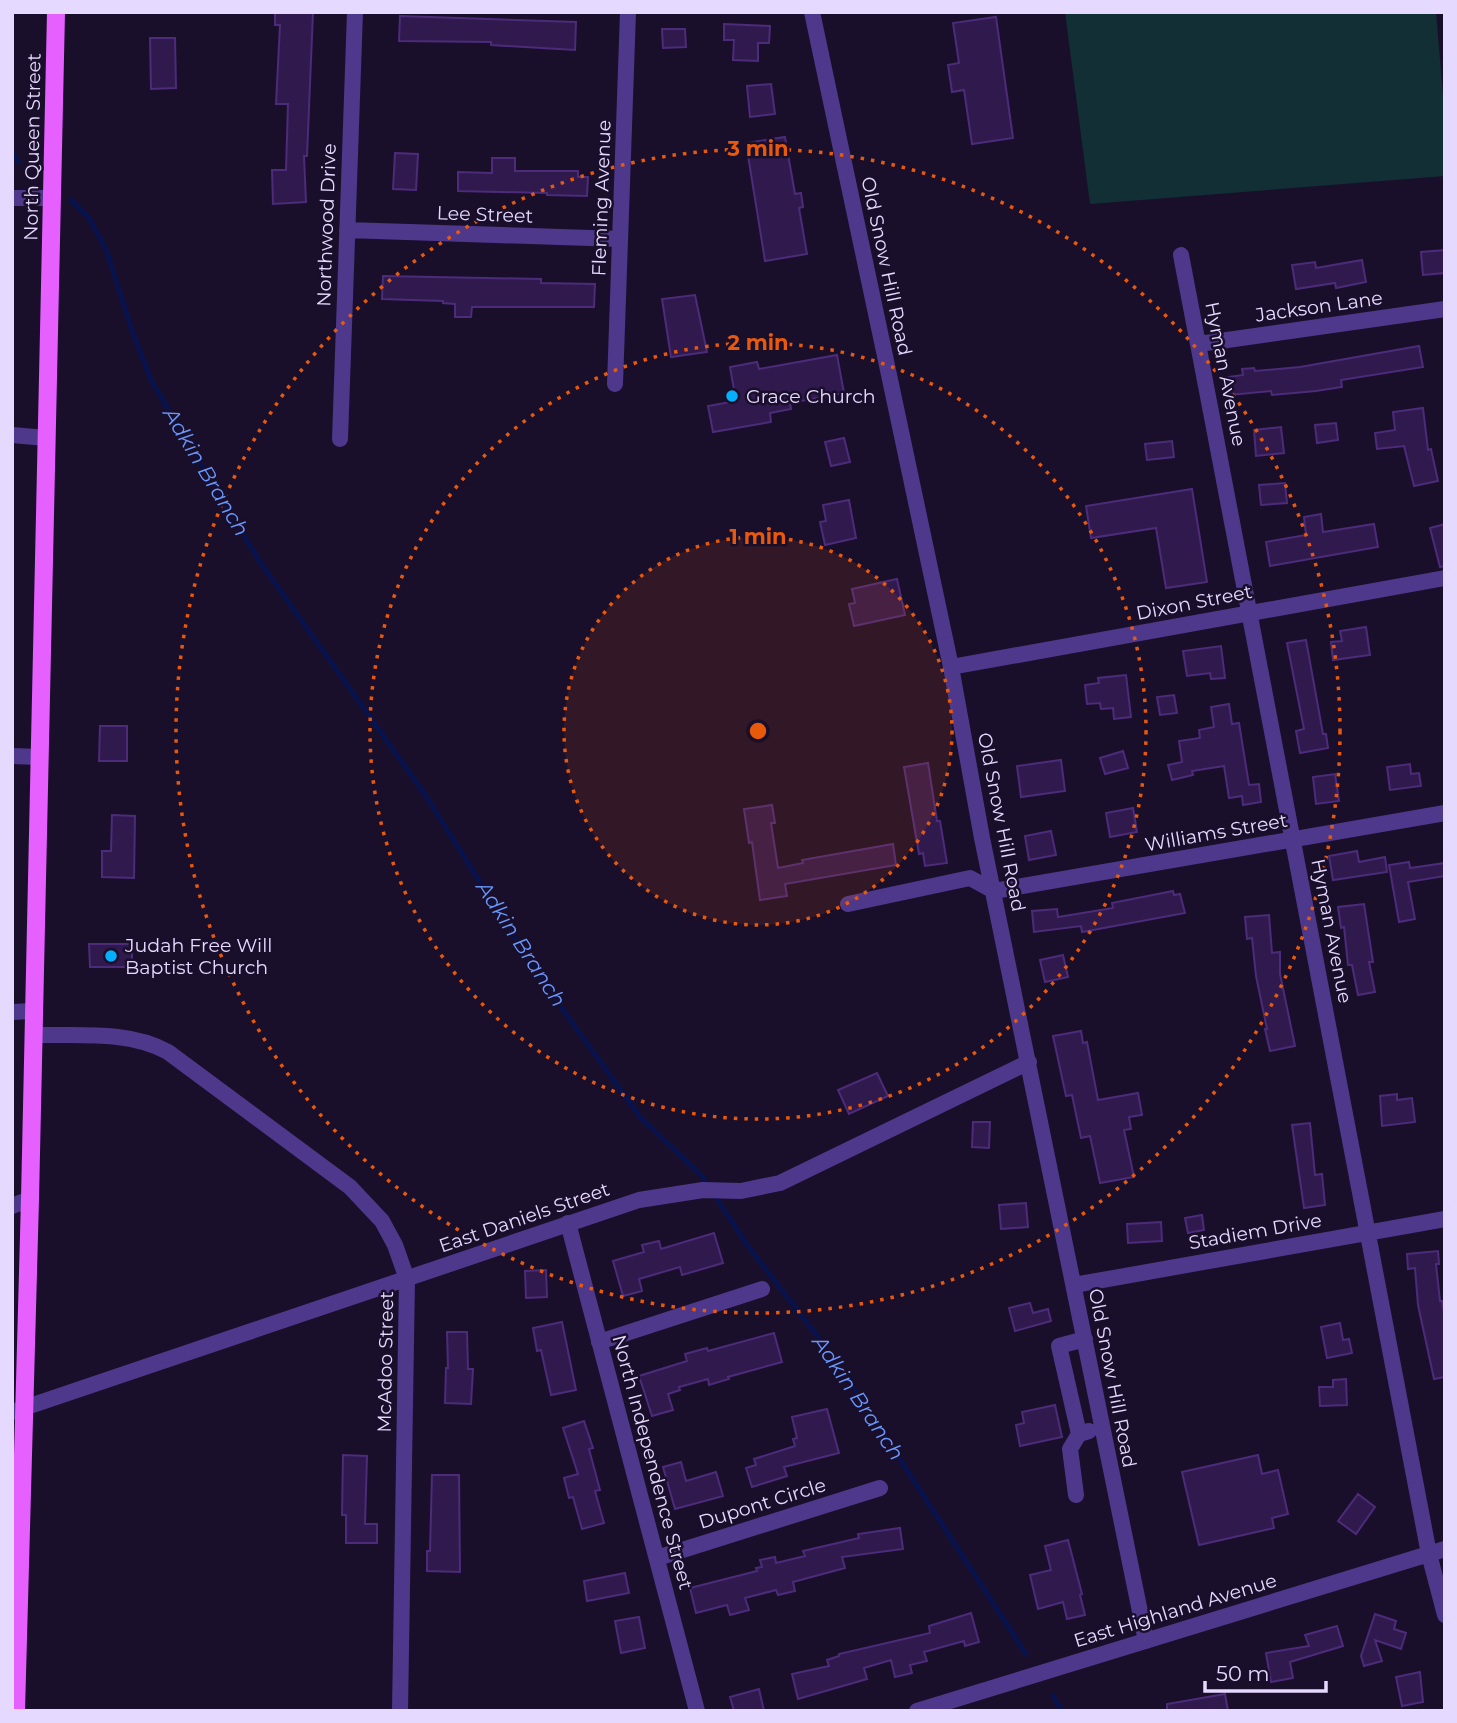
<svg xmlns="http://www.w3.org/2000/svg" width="1457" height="1723" font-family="Montserrat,sans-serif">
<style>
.green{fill:#122f35}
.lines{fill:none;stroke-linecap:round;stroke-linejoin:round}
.stream{stroke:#08124c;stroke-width:5}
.building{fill:#301a4d;stroke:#4c2b7a;stroke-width:2}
.minor{stroke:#4e388c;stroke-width:16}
.major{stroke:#e660ff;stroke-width:18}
.ring{fill:none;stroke:#e8590c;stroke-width:3.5;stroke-dasharray:3.5 7}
.poi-dot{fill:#05afff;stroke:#1a0f2b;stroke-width:2.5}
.labels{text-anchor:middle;stroke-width:5;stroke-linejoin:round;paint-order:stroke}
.street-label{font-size:19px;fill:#e6d9ff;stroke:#1a0f2b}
.poi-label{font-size:19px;fill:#e6d9ff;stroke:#1a0f2b;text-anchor:start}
.water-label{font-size:21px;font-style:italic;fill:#6798ff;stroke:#1a0f2b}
.centre{fill:#e8590c;stroke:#1a0f2b;stroke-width:3.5}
.ring-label{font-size:21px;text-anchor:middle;font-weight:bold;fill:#e8590c;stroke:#1a0f2b;stroke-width:5;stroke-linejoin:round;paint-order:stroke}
</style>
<rect width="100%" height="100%" fill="#1a0f2b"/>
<!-- green -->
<path class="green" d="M1065 12H1436L1445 119V176L1090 204Z"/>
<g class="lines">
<!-- stream -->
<path class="stream" d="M12 153 19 162
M71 200 89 218 106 249 132 330 151 380 260 562 426 796 540 978 640 1117 702 1176 748 1246 835 1359 1026 1654
M1053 1696 1062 1711"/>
</g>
<!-- building -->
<path class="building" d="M275 12H313L307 156H304L306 202 273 204 272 170H286L288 104H276L280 25H275Z
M400 16 576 22 575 50 491 45V42L399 41Z
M996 17 1013 138 972 144 964 90 952 92 948 65 959 63 953 23Z
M724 24 770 26 769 43H758V61L733 60 734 40H724Z
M662 29H685L686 47 663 48Z
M150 38H175L176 88 151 89Z
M771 84 775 114 750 117 747 86Z
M785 137 795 194 801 193 803 207 799 208 807 254 765 261 746 143Z
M395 153 418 154 416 190 393 189Z
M492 158H515V171H578V177H588L587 196 547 195V193L458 191V172L492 173Z
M1445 250V273L1423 275 1421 252Z
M1362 260 1366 282 1336 288 1335 283 1296 289 1292 265 1315 262 1316 268Z
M383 276 541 279V283L595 284 594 307H472L471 317H455V304L443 303V301L382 299Z
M695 295 707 352 671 357 662 299Z
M1419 346 1423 367 1341 380 1342 387 1316 391 1272 395 1271 391 1230 395 1228 377 1243 375 1242 369 1254 368 1255 371 1300 367Z
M837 355 844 393 790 403 791 409 770 413 771 422 713 432 708 406 736 401 730 367 757 362 759 369Z
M1423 408 1428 450 1431 449 1438 481 1414 486 1404 446 1377 449 1375 433 1395 430 1393 412Z
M1336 423 1338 440 1317 443 1315 425Z
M1281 427 1284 453 1256 456 1254 430Z
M844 438 850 462 831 466 825 442Z
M1172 441 1174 457 1147 460 1145 444Z
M1285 483 1287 503 1261 505 1259 485Z
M1192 489 1207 582 1166 588 1156 528 1091 538 1086 506Z
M849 500 856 538 825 545 820 522 826 521 823 505Z
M1321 514 1323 532 1374 524 1378 547 1270 566 1266 542 1306 535 1304 517Z
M1445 524V566L1440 567 1430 528Z
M897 579 905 615 854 626 849 604 855 603 852 589Z
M1366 627 1370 655 1333 660 1331 642 1342 641 1340 631Z
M1306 640 1323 734H1326L1328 748 1300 753 1296 731 1304 729 1287 643Z
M1221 646 1225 678 1211 679 1210 673 1187 676 1183 651Z
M1126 675 1131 717 1114 719 1113 708 1101 709 1100 703 1087 704 1085 685 1099 683 1098 678Z
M1174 695 1177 713 1160 715 1157 697Z
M1229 704 1232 724 1239 723 1249 785 1259 784 1261 802 1243 805 1242 796 1229 798 1224 766 1192 771 1193 775 1172 780 1168 765 1182 762 1179 741 1200 738 1199 730 1214 727 1211 707Z
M100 726H127V761H99Z
M1123 751 1128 768 1105 774 1100 758Z
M1061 760 1065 791 1021 797 1017 766Z
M928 763 937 821H940L947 863 925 866 923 853 919 854 904 767Z
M1410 764 1411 774 1419 773 1421 786 1390 790 1387 767Z
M1335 774 1339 801 1316 804 1313 777Z
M772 805 775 823H771L778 868 803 863 802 860 893 844 896 865 785 884 787 896 760 900 752 842 749 843 744 809Z
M1133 808 1137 832 1110 837 1106 813Z
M112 815 135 816 134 878 102 877V851H111Z
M1051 831 1056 855 1029 860 1025 836Z
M1357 851 1359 862 1385 857 1387 872 1333 880 1329 856Z
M1409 862 1410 868 1445 863V876L1408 882 1415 919 1399 922 1389 865Z
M1173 891 1174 895 1180 894 1185 913 1082 932 1081 926 1034 932 1032 911 1057 909 1058 917 1113 908 1112 903Z
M1364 904 1373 962H1369L1375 992 1358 995 1352 965H1348L1344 927 1341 928 1338 907Z
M1269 915 1272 953 1280 952V974L1295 1046 1270 1051 1265 1029H1267L1256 976 1252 938 1247 939 1245 917Z
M89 944H132V967H90Z
M1063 955 1068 977 1045 982 1040 960Z
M1081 1031 1083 1043 1087 1042 1098 1100 1138 1093 1142 1115 1129 1117 1131 1129 1124 1130 1134 1177 1100 1183 1090 1136 1081 1138 1072 1095 1066 1096 1053 1036Z
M877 1073 888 1096 849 1114 838 1090Z
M1397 1094V1100L1412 1098 1415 1122 1382 1126 1380 1096Z
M973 1122H990L989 1148 972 1147Z
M1310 1123 1315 1175 1322 1174 1325 1205 1304 1208 1292 1125Z
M1026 1203 1028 1227 1001 1229 999 1205Z
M1202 1215 1204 1230 1188 1233 1185 1218Z
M1161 1222 1162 1241 1128 1243 1127 1224Z
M714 1233 723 1263 682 1275 680 1267 639 1279 642 1291 623 1296 613 1261 644 1252 642 1245 659 1241 661 1249Z
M1438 1251 1439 1264H1436L1440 1301H1442L1445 1318V1377L1434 1379 1418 1305 1415 1268 1408 1269 1407 1254Z
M546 1270 547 1297 526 1298 525 1271Z
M1030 1303 1033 1313 1048 1309 1051 1321 1015 1331 1009 1308Z
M562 1322 576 1390 551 1395 541 1350 537 1351 533 1328Z
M1340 1323 1343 1340 1349 1339 1352 1353 1327 1358 1321 1327Z
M447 1332H467L468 1369H473L471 1404 445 1403 446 1368H448Z
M774 1333 782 1362 728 1377 729 1379 709 1385 708 1379 679 1387 680 1390 668 1394 673 1410 652 1416 639 1376 687 1361 685 1354 707 1348 708 1351Z
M1346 1379 1347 1405 1320 1406 1319 1387H1333V1380Z
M1055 1405 1062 1437 1020 1446 1016 1425 1024 1423 1022 1412Z
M827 1409 839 1453 784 1467 787 1476 752 1487 746 1468 756 1465 754 1459 795 1446 793 1439 797 1438 792 1417Z
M584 1421 593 1448 589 1449 600 1490 595 1491 604 1523 582 1529 573 1497 569 1498 564 1478 578 1474 563 1428Z
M343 1455 367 1456 365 1524H377V1543H346V1515H342Z
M1258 1455 1262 1474 1278 1470 1288 1514 1272 1518 1274 1528 1199 1545 1182 1472Z
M681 1462 686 1481 716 1472 723 1496 675 1509 663 1467Z
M432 1475H459L460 1572 427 1571V1551H430Z
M1358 1494 1375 1507 1356 1534 1338 1521Z
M900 1528 903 1549 842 1557 845 1568 793 1582 795 1591 778 1595 776 1590 745 1598 749 1610 730 1615 727 1605 696 1613 690 1588 757 1571 756 1568 762 1567 760 1560 775 1557 776 1563 805 1556 803 1551 859 1538 858 1534Z
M1068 1540 1082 1594 1080 1595 1085 1615 1067 1619 1063 1602 1038 1609 1030 1575 1051 1570 1045 1546Z
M625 1573 629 1593 587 1601 584 1581Z
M971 1613 979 1642 965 1646 964 1641 924 1652 927 1661 910 1665 912 1673 895 1677 891 1660 864 1668 867 1679 798 1699 792 1674 829 1666 827 1660 839 1656V1654L930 1633 929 1626Z
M1375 1614 1396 1621 1394 1629 1406 1633 1401 1649 1375 1640 1382 1661 1364 1666 1361 1656Z
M639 1617 645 1648 621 1653 615 1621Z
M1337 1626 1343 1646 1290 1662 1293 1678 1271 1682 1266 1653 1309 1646 1305 1635Z
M1420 1672 1423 1702 1402 1706 1396 1677Z
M759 1689 764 1711H734L730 1697Z
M1225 1694 1228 1711H1167V1704Z"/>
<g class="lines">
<!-- minor -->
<path class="minor" d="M812 12 951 667 982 838 1146 1641
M12 198H52
M347 230 620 239
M1181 255 1429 1554 1445 1615
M1199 344 1445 309
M615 384 628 12
M12 435 46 438
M340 439 355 12
M951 667 1445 578
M12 756 39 757
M848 904 970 878 994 891 1445 813
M12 1012 33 1011
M33 1035C77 1036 128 1030 168 1052L350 1187 382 1221 395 1245 407 1279 400 1711
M12 1206 30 1199
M568 1223 697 1711
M1074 1285 1445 1219
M599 1342 762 1289
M12 1412 639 1200 703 1190 741 1191 780 1183 1029 1062
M1079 1434 1059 1346 1085 1339
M1076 1495 1070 1449 1079 1434 1089 1431
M657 1558 880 1488
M917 1711 1445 1549"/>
<!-- major -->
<path class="major" d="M16 1711 30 1199 56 12"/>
</g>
<!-- distance rings -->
<circle cx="758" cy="731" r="194" fill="#e8590c" fill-opacity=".12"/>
<g class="ring">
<circle cx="758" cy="731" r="194"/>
<circle cx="758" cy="731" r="388"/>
<circle cx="758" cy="731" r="582"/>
</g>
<!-- markers -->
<g class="poi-dot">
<circle cx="732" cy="396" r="7"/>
<circle cx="111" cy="956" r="7"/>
</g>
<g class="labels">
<!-- street labels -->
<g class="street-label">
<text transform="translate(32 147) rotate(-89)" y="7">North Queen Street</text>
<text transform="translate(601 198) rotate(-88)" y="7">Fleming Avenue</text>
<text transform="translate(485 214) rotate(2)" y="7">Lee Street</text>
<text transform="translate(326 225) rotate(-88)" y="7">Northwood Drive</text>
<text transform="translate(887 266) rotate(78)" y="7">Old Snow Hill Road</text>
<text transform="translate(1319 306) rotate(-8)" y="7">Jackson Lane</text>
<text transform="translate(1226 374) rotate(79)" y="7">Hyman Avenue</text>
<text transform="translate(1194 602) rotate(-11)" y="7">Dixon Street</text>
<text transform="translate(1002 822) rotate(79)" y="7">Old Snow Hill Road</text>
<text transform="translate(1216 832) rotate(-10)" y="7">Williams Street</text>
<text transform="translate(1332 931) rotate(79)" y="7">Hyman Avenue</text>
<text transform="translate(524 1217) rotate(-19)" y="7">East Daniels Street</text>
<text transform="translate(1255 1231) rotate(-10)" y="7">Stadiem Drive</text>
<text transform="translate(385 1362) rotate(-89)" y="7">McAdoo Street</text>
<text transform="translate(1113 1378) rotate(79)" y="7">Old Snow Hill Road</text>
<text transform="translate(653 1462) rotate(75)" y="7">North Independence Street</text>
<text transform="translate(762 1503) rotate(-17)" y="7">Dupont Circle</text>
<text transform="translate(1175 1610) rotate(-17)" y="7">East Highland Avenue</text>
</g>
<!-- poi labels -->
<g class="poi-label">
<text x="746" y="403">Grace Church</text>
<text x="125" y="952">Judah Free Will<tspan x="125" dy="22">Baptist Church</tspan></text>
</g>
<!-- water labels -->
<g class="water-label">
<text transform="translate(206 472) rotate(59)" y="7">Adkin Branch</text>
<text transform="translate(521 944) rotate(57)" y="7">Adkin Branch</text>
<text transform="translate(858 1398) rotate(56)" y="7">Adkin Branch</text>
</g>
</g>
<circle cx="758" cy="731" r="10" class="centre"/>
<g class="ring-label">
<text x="758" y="156">3 min</text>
<text x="758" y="350">2 min</text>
<text x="758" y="544">1 min</text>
</g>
<!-- border -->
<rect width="1457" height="1723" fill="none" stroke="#e6d9ff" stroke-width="28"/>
<!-- scale -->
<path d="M1205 1681v10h121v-10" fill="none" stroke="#e6d9ff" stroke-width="3.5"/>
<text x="1216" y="1681" font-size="21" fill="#e6d9ff" stroke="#1a0f2b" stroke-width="5" paint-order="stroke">50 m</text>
</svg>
